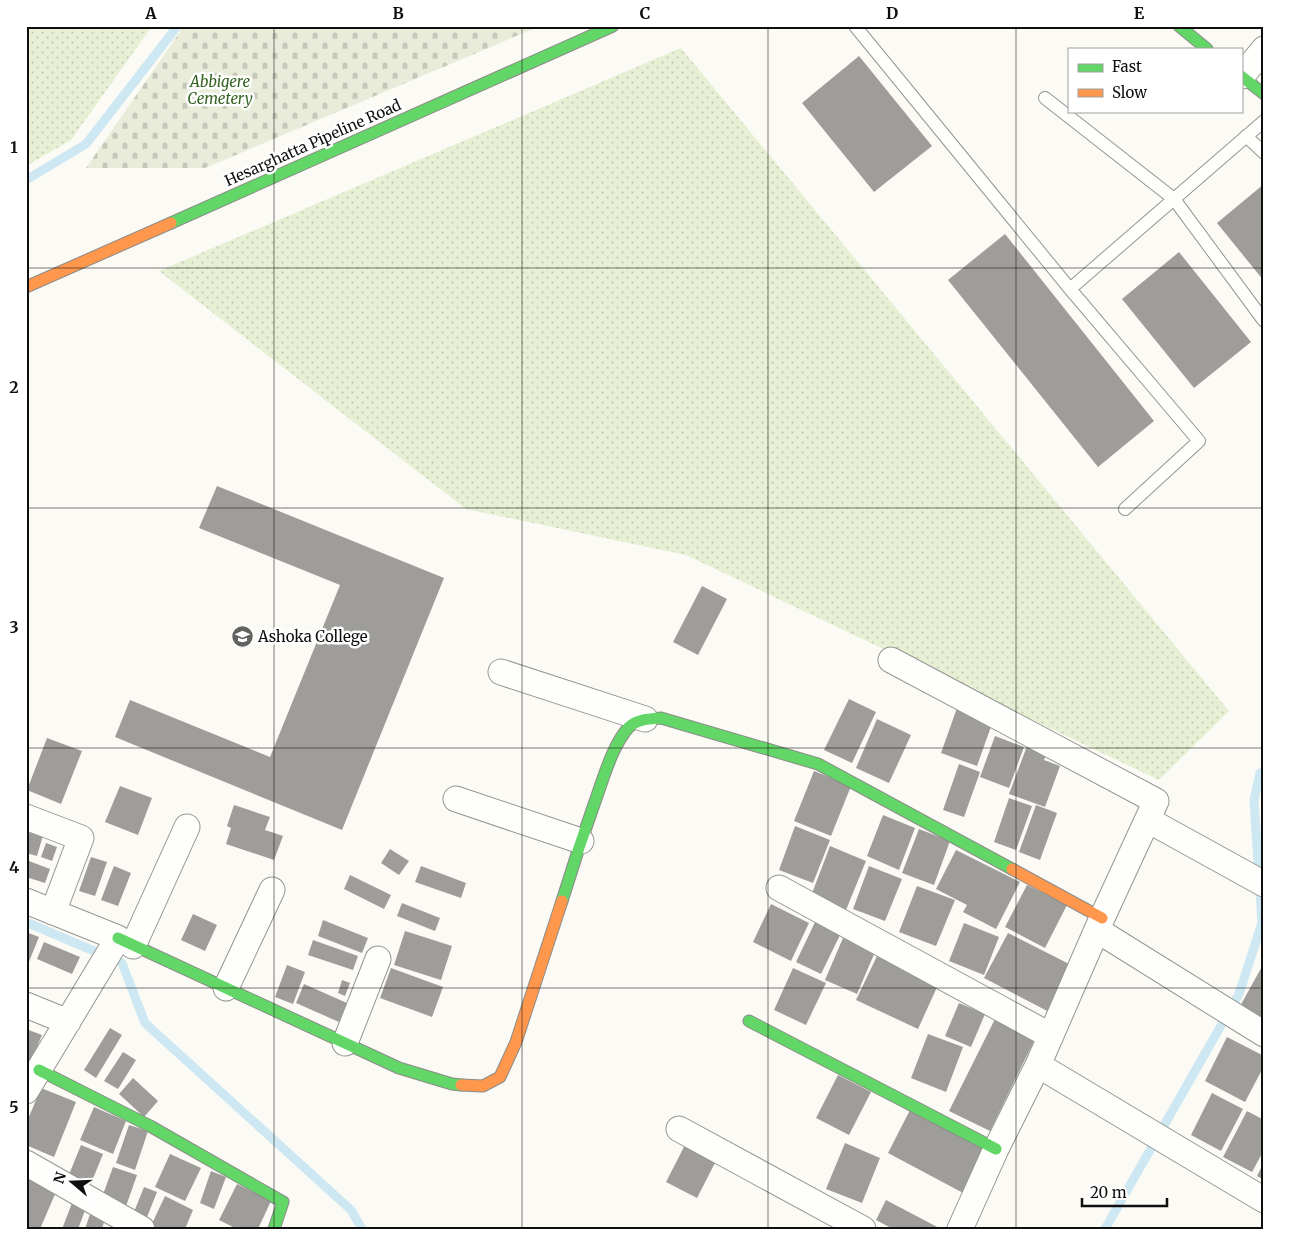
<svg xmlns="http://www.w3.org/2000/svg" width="1290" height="1255" font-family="Merriweather,serif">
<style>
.grass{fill:url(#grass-dots)}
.cemetery{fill:url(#cemetery-stones)}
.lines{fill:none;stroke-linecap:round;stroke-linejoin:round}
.stream{stroke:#cde8f3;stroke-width:9}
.building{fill:#9f9d9a}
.lane-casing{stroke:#959592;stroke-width:14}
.street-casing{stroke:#959592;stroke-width:27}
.fast-casing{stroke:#8c8b89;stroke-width:13}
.slow-casing{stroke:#8c8b89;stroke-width:13}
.lane{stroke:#fefefd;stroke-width:12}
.street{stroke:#fefefd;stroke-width:25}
.fast{stroke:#63d668;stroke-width:11}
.slow{stroke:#ff974d;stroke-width:11}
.grid{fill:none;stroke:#0f0f0f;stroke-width:1;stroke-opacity:0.55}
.labels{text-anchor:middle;stroke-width:5;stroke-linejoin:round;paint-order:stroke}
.park-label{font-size:15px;font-style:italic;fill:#356422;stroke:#fff}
.street-label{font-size:15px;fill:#0f0f0f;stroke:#fff}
.poi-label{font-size:15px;fill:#0f0f0f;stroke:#fff;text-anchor:start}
.neatline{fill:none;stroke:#0f0f0f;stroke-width:2}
.grid-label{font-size:16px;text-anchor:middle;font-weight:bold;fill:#0f0f0f}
</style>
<defs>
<pattern id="grass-dots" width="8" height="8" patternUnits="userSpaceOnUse" patternTransform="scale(1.25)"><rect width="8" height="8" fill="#e7f0d5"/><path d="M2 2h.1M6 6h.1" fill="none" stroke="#c5cdb6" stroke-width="1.8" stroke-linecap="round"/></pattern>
<pattern id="cemetery-stones" width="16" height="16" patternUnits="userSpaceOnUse" patternTransform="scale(1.25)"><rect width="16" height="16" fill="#e8ecd9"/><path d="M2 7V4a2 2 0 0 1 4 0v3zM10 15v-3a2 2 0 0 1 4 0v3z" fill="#c6c9b9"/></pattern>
</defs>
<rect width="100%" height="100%" fill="#fbfaf4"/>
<!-- grass -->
<path class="grass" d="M26 26H152L71 140 26 166Z
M681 48 1229 711 1159 780 686 555 466 509 159 271Z"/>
<!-- cemetery -->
<path class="cemetery" d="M184 26H540L205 168H86Z"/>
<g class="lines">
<!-- stream -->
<path class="stream" d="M26 180 86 144 176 28
M26 922 122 963 145 1023 351 1210 362 1229
M1105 1229 1239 994 1262 923 1254 800 1260 773"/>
</g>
<!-- building -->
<path class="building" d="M859 56 932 146 874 192 802 103Z
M1264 184V281L1217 223Z
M1005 234 1154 421 1098 467 948 280Z
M1179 252 1251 342 1194 388 1122 299Z
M217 486 444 578 342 830 115 737 130 700 270 757 340 585 199 528Z
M702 586 727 599 698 655 673 642Z
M849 699 876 712 852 763 824 750Z
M957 708 993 721 977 766 941 753Z
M877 719 911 735 889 783 856 768Z
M995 736 1024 747 1009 788 980 777Z
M47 738 82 751 61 804 27 790Z
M1027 746 1047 753 1044 760 1060 766 1045 807 1009 794Z
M959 764 980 772 964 817 943 810Z
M814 771 851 786 831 836 794 821Z
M120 786 152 798 138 835 105 822Z
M1009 798 1032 806 1016 850 994 842Z
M234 805 270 817 265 830 283 836 274 860 226 844 231 828 227 826Z
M1036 805 1057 813 1040 860 1019 852Z
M883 815 915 828 899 870 867 856Z
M795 826 830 840 813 883 779 870Z
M31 828 44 832 37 856 26 853V844Z
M919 829 950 841 934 885 902 873Z
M46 843 57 847 52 861 41 857Z
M830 846 866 861 846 910 811 896Z
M390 849 409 861 399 875 381 863Z
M956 850 1020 882 996 929 963 912 967 905 936 889Z
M91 857 107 862 95 896 79 891Z
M29 861 50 869 45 883 26 877V868Z
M114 866 131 873 118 906 101 900Z
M421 866 466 883 461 898 415 882Z
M869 866 902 879 885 921 853 909Z
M350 875 391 895 384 909 344 889Z
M1027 885 1067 905 1045 948 1005 927Z
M917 886 955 900 936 946 899 932Z
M402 903 440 918 435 931 397 916Z
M771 904 809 923 791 961 753 942Z
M193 914 217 925 205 951 181 940Z
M817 918 842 931 821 974 796 962Z
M323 920 368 938 362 953 318 936Z
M964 923 999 937 984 975 949 961Z
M405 931 452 946 441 980 394 965Z
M846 931 878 945 857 994 825 980Z
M26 932 39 937 26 969Z
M1008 933 1079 969 1055 1015 984 978Z
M313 940 358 956 353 970 308 955Z
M44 942 80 957 72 974 37 959Z
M877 956 938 985 918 1029 856 1000Z
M1264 963V1022L1239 1008Z
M287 965 305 972 293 1004 275 997Z
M391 968 443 987 432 1017 380 998Z
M793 968 826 983 806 1025 774 1010Z
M342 980 350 983 345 996 338 993Z
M304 984 347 1003 339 1022 296 1003Z
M959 1003 985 1014 971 1047 945 1036Z
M995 1019 1035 1039 990 1131 949 1111Z
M110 1028 122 1035 96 1078 84 1070Z
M26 1029 42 1035 26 1073Z
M928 1034 963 1047 946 1092 911 1078Z
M1227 1037 1264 1056V1066L1245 1102 1205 1081Z
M123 1052 136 1060 118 1089 104 1081Z
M838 1075 871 1092 849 1135 816 1118Z
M133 1078 158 1101 144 1117 119 1094Z
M41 1088 76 1102 54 1157 26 1145V1124Z
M1212 1093 1243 1109 1221 1151 1191 1135Z
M94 1107 126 1121 113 1154 80 1140Z
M910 1110 988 1151 965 1194 888 1153Z
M1247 1111 1264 1120V1150L1252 1172 1223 1157Z
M129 1125 148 1131 135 1170 116 1163Z
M687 1141 718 1157 697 1198 666 1182Z
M845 1143 880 1158 862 1203 826 1189Z
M81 1145 103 1154 90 1186 68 1177Z
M170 1154 201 1168 185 1201 155 1187Z
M1264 1162V1180L1257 1176Z
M113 1167 137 1175 125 1209 101 1200Z
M211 1171 226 1177 214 1209 200 1203Z
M26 1172 59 1185 40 1229H26Z
M237 1184 271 1201 258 1229H237L219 1220Z
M144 1187 157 1192 145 1222 132 1217Z
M165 1196 193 1210 185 1229 150 1228Z
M886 1200 941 1229H893L876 1220Z
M72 1203 86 1208 78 1229H62Z
M90 1214 105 1219 102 1229H85Z"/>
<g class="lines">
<defs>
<path id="lane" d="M855 26 1070 289 1199 441 1125 509
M1045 98 1174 199 1264 321
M1246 136 1264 153
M1070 289 1264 121"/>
<path id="street" d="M1242 76 1264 49
M891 660 1156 801 1102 918 1038 1065 996 1149 960 1229
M501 672 645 719
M456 799 581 841
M26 817 81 838 53 912
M1148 820 1264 884
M779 888 1051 1036
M26 901 118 938 26 1091
M1097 930 1264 1034
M133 946 187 827
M226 988 272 890
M26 1005 68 1022
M345 1043 378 959
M1038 1065 1264 1200
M679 1129 863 1229
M26 1163 142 1229"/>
<path id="fast" d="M1179 26 1207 49
M1241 76 1264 94
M171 223 613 26
M562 901C573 865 585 829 598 793 605 773 614 743 629 727 637 719 650 719 661 718L818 764 1012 869
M118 938 399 1068 452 1084 461 1085
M749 1021 996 1149
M39 1070 150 1126 283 1202 274 1229"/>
<path id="slow" d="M26 287 171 223
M1012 869 1102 918
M461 1085 483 1086 500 1077 516 1042 562 901"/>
</defs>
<!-- lane casing -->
<use href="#lane" class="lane-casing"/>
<!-- street casing -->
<use href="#street" class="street-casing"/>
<!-- fast casing -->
<use href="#fast" class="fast-casing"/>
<!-- slow casing -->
<use href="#slow" class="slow-casing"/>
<!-- lane -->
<use href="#lane" class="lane"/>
<!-- street -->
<use href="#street" class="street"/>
<!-- fast -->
<use href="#fast" class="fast"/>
<!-- slow -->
<use href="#slow" class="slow"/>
</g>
<!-- grid -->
<path class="grid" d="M274 26V1229M522 26V1229M768 26V1229M1016 26V1229M26 268H1264M26 508H1264M26 748H1264M26 988H1264"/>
<!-- icons -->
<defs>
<symbol id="university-disc" viewBox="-11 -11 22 22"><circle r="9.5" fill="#62615f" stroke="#fff"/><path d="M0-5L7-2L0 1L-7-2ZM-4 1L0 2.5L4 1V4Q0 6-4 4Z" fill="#fff"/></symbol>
</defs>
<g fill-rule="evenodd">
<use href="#university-disc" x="230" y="624" width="25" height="25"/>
</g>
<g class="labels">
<!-- park labels -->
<g class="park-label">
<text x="220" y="87">Abbigere<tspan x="220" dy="17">Cemetery</tspan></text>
</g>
<!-- street labels -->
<g class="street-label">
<text transform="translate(313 143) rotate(-24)" y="5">Hesarghatta Pipeline Road</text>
</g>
<!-- poi labels -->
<g class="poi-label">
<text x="258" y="642">Ashoka College</text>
</g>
</g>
<!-- border -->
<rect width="1290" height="1255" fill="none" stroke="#ffffff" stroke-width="55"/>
<!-- legend -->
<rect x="1068" y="48" width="175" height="65" fill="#ffffff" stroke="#9f9f9f"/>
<rect x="1078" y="64" width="25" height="8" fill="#63d668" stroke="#9f9f9f"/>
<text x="1112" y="72" font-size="15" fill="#0f0f0f">Fast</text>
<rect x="1078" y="89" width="25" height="8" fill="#ff974d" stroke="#9f9f9f"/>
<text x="1112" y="98" font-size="15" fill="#0f0f0f">Slow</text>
<!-- north arrow -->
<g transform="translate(72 1182) rotate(289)" stroke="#ffffff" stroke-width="4" paint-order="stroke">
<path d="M0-4L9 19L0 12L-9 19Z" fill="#0f0f0f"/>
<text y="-8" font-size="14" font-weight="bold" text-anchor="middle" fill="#0f0f0f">N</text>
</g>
<!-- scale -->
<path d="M1082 1198v8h85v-8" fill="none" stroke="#0f0f0f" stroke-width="2.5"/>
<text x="1090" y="1198" font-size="15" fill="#0f0f0f" stroke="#ffffff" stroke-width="4" paint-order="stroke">20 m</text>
<rect x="28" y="28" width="1234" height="1200" class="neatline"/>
<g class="grid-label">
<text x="151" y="19">A</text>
<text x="398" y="19">B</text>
<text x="645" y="19">C</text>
<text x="892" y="19">D</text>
<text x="1139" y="19">E</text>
<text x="14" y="153">1</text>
<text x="14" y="393">2</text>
<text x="14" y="633">3</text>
<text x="14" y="873">4</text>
<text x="14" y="1113">5</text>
</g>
</svg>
